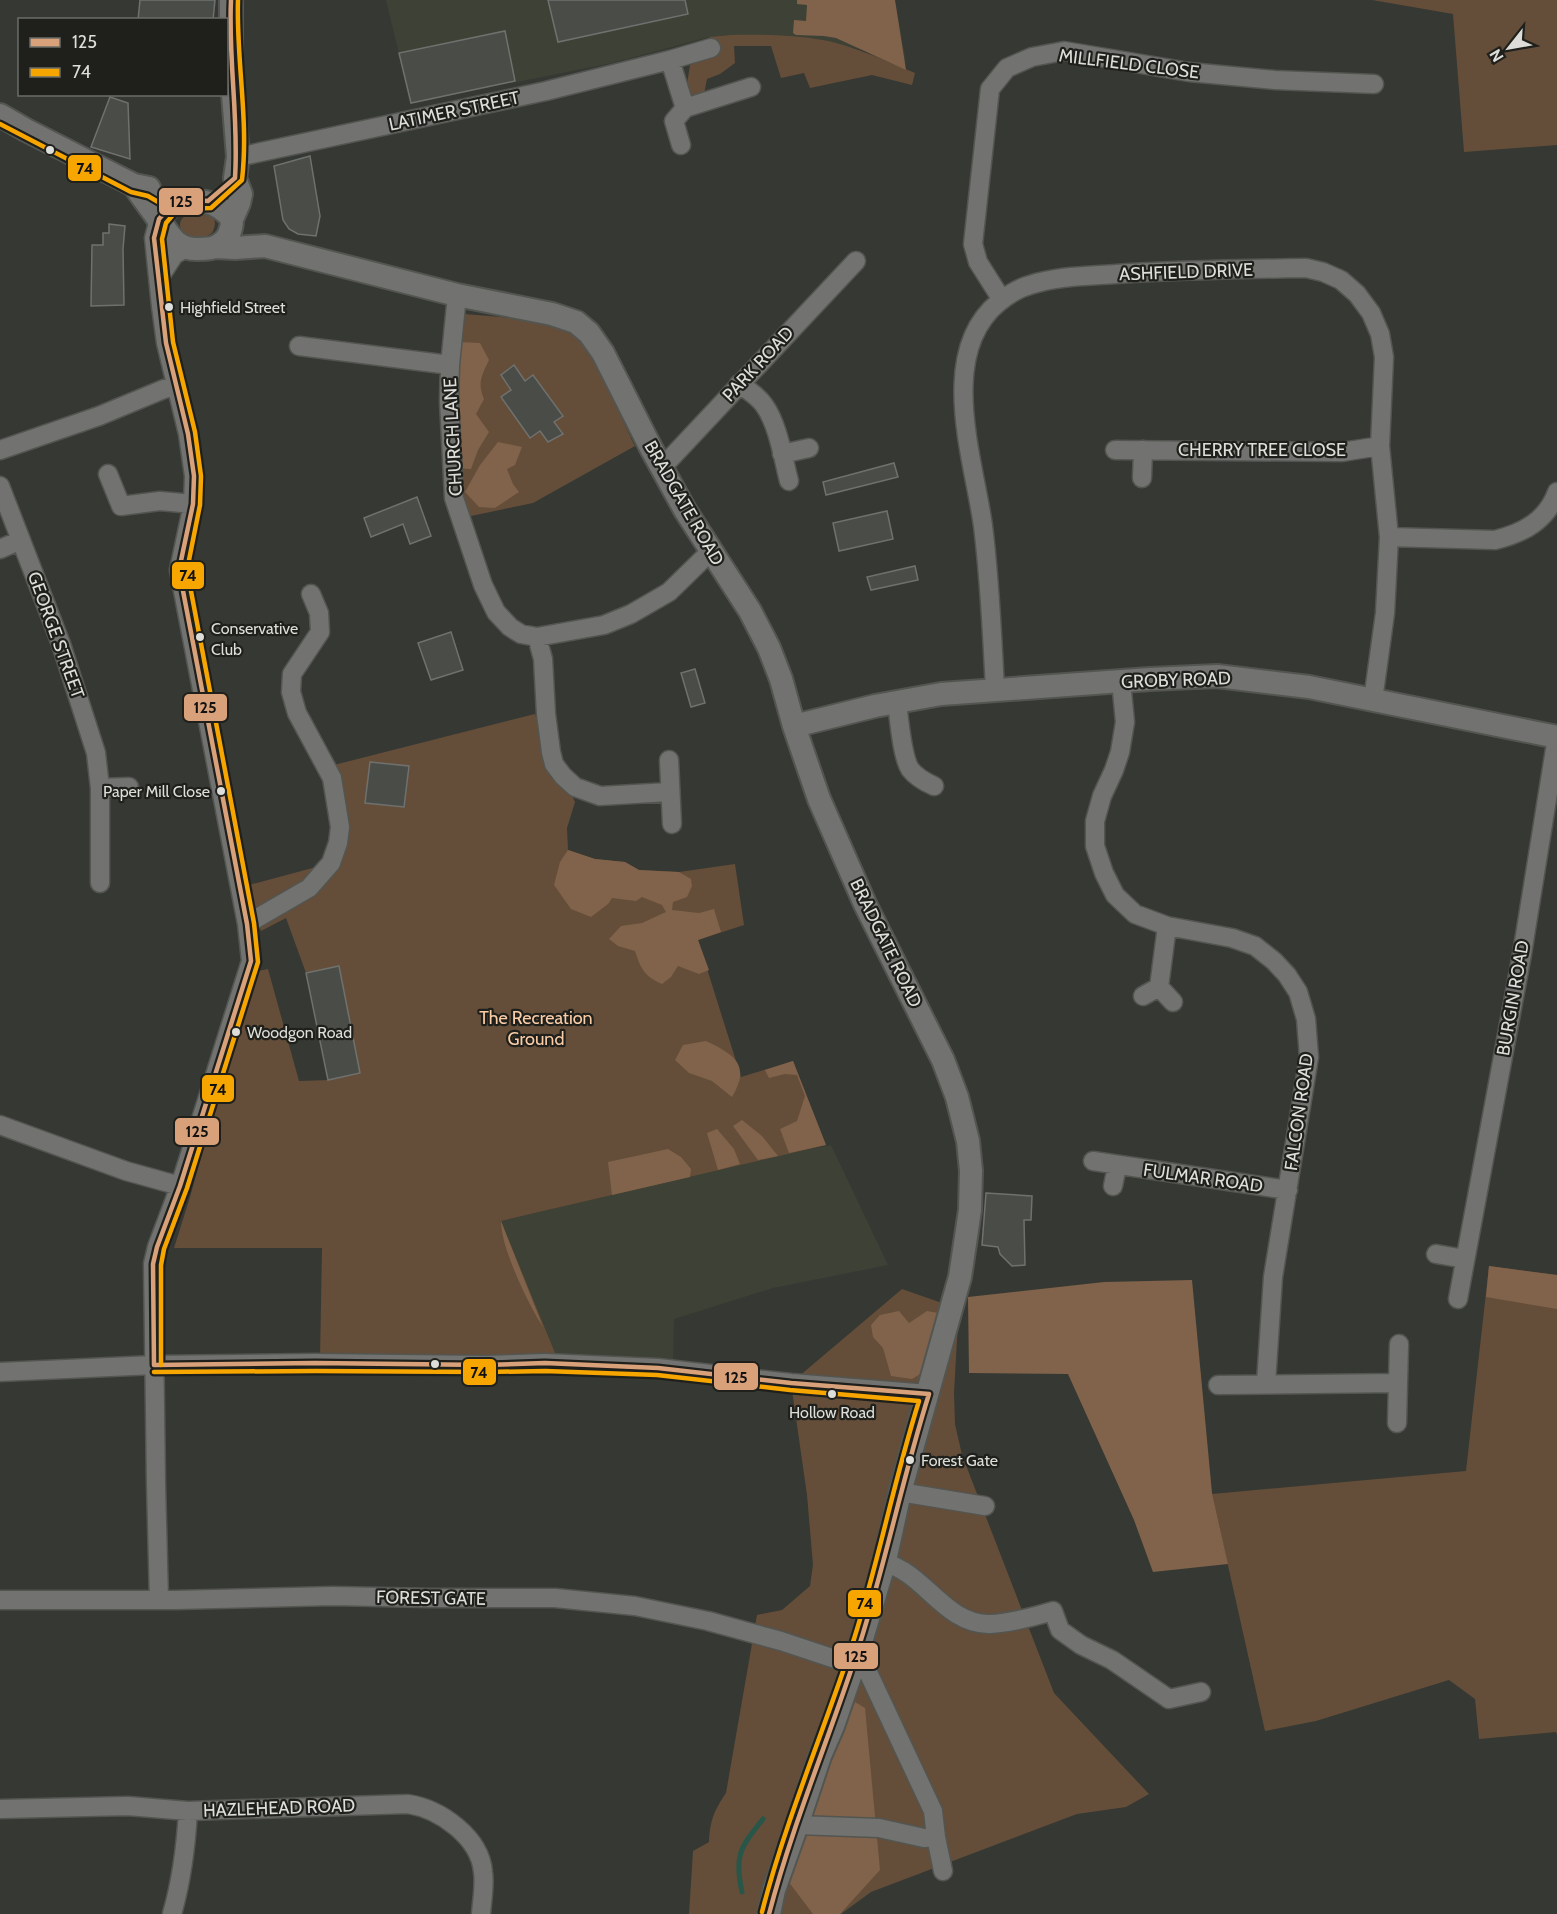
<svg xmlns="http://www.w3.org/2000/svg" width="1557" height="1914" font-family="Cabin,sans-serif">
<style>
.built{fill:#3e4135}
.green{fill:#644e39}
.forest{fill:#80634a}
.lines{fill:none;stroke-linecap:round;stroke-linejoin:round}
.stream{stroke:#285649;stroke-width:5}
.building{fill:#4a4c48;stroke:#6f716e;stroke-width:1.5}
.minor-casing{stroke:#535551;stroke-width:21}
.tertiary-casing{stroke:#535551;stroke-width:26}
.minor{stroke:#727370;stroke-width:18}
.tertiary{stroke:#727370;stroke-width:22}
.bus-1-casing{stroke:#1f201c;stroke-width:9}
.bus-2-casing{stroke:#1f201c;stroke-width:9}
.bus-1{stroke:#d9a179;stroke-width:4.5}
.bus-2{stroke:#f7a600;stroke-width:4.5}
.bus-dot{fill:#ddded9;stroke:#1f201c;stroke-width:2}
.labels{text-anchor:middle;stroke-width:4.5;stroke-linejoin:round;paint-order:stroke}
.bus-label{font-size:16px;fill:#ddded9;stroke:#1f201c;text-anchor:start}
.street-label{font-size:18px;fill:#ddded9;stroke:#1f201c}
.park-label{font-size:18px;fill:#facda7;stroke:#1f201c}
.line-badge{stroke:#1f201c;stroke-width:2}
.pale-badge-label{font-size:16px;text-anchor:middle;font-weight:bold;fill:#111}
</style>
<rect width="100%" height="100%" fill="#363833"/>
<!-- built -->
<path class="built" d="M386 0H895L906 62 824 40 763 35H730L709 37 612 63 411 103Z
M831 1145 888 1265 773 1288 674 1319 673 1363 558 1360 501 1221 789 1153Z"/>
<!-- green -->
<path class="green" d="M1372 0H1557V145L1464 152 1453 14Z
M730 35C761 34 793 35 823 40 852 45 888 62 915 73L912 85 872 75 810 88 804 73 781 78 771 46H734L735 63 720 74 707 79 704 94 692 95 687 84 690 65 712 55 709 37Z
M192 212C208 212 221 215 212 233 191 249 164 223 192 212Z
M465 314C493 317 551 318 573 333 593 347 623 422 635 446L533 503 471 516 454 498 449 401Z
M535 714 554 764 563 776 575 802 567 828 568 850 595 859 625 862 639 870 679 872 735 864 744 925 698 940 741 1077 793 1061 826 1145 501 1221 558 1360 320 1359 322 1248H174L190 1197 253 972 268 969 299 1081 328 1080 360 1073 339 966 306 973 286 918 261 931 249 885 331 863 338 843 326 767Z
M1489 1266 1557 1275V1735L1556 1732 1479 1739 1475 1699 1449 1680 1316 1721 1265 1731 1212 1494 1466 1471Z
M902 1289 942 1303 959 1304 954 1393 955 1424 962 1455 1054 1693 1149 1794 1126 1807 1077 1814 871 1892 841 1914H689L693 1851 709 1842C710 1820 714 1811 726 1793L757 1615 782 1610 810 1586 813 1565 807 1495 791 1383Z"/>
<!-- forest -->
<path class="forest" d="M797 0H895L906 70 836 38 824 36 796 35 793 33 794 20 806 21 807 5 797 4Z
M460 342 480 343 489 360C482 375 477 383 484 399L476 414 489 432 478 450 471 469 452 468Z
M498 442 522 447 515 465 507 469 513 484 519 492 495 508 479 507 465 492 480 465Z
M568 850 595 859 625 862 639 870 679 872 691 879 692 886 687 897 673 902 672 910 699 913 714 909 721 932 698 940 709 970 699 974 678 966 671 977 662 984C644 976 641 969 635 951L618 946 609 939 621 926 642 923 666 912 662 905 642 897 636 901 612 898 608 904 591 917 571 909 554 885 560 862Z
M706 1041C735 1055 751 1065 732 1097L712 1081 689 1073 675 1060 683 1045Z
M793 1061 826 1145 789 1153 780 1129 797 1121 805 1096 797 1075 785 1074 769 1078 765 1070Z
M742 1120 762 1136 778 1156 758 1160 733 1126Z
M717 1129 734 1149 740 1164 718 1170 707 1133Z
M668 1149 681 1157 691 1169 690 1177 612 1195 608 1162Z
M501 1221 543 1327C528 1304 501 1248 501 1221Z
M1489 1266 1557 1275V1309L1486 1297Z
M1192 1280 1212 1493 1228 1564 1153 1572 1134 1520 1068 1374 969 1373 968 1297 1104 1282Z
M899 1311 909 1323 927 1311 938 1313 922 1373 912 1379 891 1376 883 1348 873 1337 871 1325 880 1315Z
M855 1702 865 1708 880 1870 840 1914H813L785 1877Z"/>
<g class="lines">
<!-- stream -->
<path class="stream" d="M742 1892C734 1855 740 1848 763 1819"/>
</g>
<!-- building -->
<path class="building" d="M140 0H215L213 20H138Z
M548 0H685L688 14 558 42Z
M505 31 515 81 411 103 399 53Z
M110 97 128 103 130 159 91 147Z
M310 156 320 216 316 236 298 234 289 229 283 220 274 166Z
M109 224 125 226 123 249 124 305 91 306 92 245H103V233H109Z
M514 365 525 381 533 375 563 416 554 422 563 434 548 442 540 431 530 438 501 397 511 390 501 375Z
M894 463 898 477 826 495 823 482Z
M417 497 431 536 410 544 403 524 371 537 364 518Z
M887 511 893 539 839 551 833 523Z
M915 566 918 580 871 590 867 577Z
M451 632 463 670 431 680 418 643Z
M695 669 705 703 691 707 681 673Z
M370 762 409 766 404 807 365 803Z
M339 966 360 1073 328 1080 306 973Z
M986 1193 1032 1196 1031 1220H1024L1025 1265 1012 1266 1000 1254 998 1247 982 1245Z"/>
<g class="lines">
<defs>
<path id="minor" d="M670 60 711 48
M681 145 674 121 685 108 751 87
M238 157 546 91 670 60 685 108
M159 219 154 238 161 306 166 343 188 434 194 476 193 504 179 570 247 924 251 961 180 1186 157 1247 153 1264 156 1484 159 1600
M159 278 174 255 186 248
M457 295 450 365 449 401 454 498 483 585 496 612 510 627 521 634 537 637 604 625 631 614 669 592 711 551
M1002 300 978 262 973 244 990 89 1007 68 1032 57 1064 51 1189 72 1275 80 1374 84
M299 346 450 365
M739 384C748 390 758 396 764 405 778 424 783 458 789 481
M0 450 99 416 164 389 176 386
M1115 450 1342 452 1380 446
M782 454 809 448
M660 465 670 459 856 261
M108 474 121 506 160 501 193 504
M1142 478 1143 450
M0 486 61 644 96 753 100 788V883
M1389 537 1495 540C1524 533 1547 520 1557 492
M0 549 21 540
M537 637 543 659 546 714 551 752 554 764 563 776 575 787 600 796 669 792
M1121 681 1125 722 1120 752 1114 770 1102 796 1095 821V846L1104 873 1115 895 1135 914 1167 926 1232 938 1255 946 1274 961 1287 975 1298 992 1306 1019 1309 1057 1273 1277 1266 1383
M995 689C992 635 990 580 983 526 974 460 936 353 999 302 1008 295 1018 288 1030 285 1057 276 1088 276 1116 274 1179 270 1243 269 1306 268L1323 272 1341 280 1357 294 1371 313 1380 334 1384 357 1380 446 1389 537 1385 613 1373 700
M897 702C899 719 902 756 910 769 916 777 925 782 934 786
M669 760 672 824
M100 788 129 787
M247 924 309 888 331 863 338 843 340 827 332 778 297 713 291 692 292 674 320 632 319 613 311 594
M1159 987 1167 926
M1143 996 1159 987 1173 1002
M0 1125 126 1171 180 1186
M1093 1161 1288 1190
M1113 1186 1117 1166
M1436 1254 1465 1259
M1458 1299 1522 954 1557 737
M0 1372 154 1365 315 1363 486 1365 545 1363 658 1368 791 1383 929 1394
M1218 1385 1397 1383
M1397 1423 1399 1344
M900 1492 985 1506
M885 1561C891 1565 899 1568 905 1572 932 1589 953 1625 990 1624 1011 1623 1033 1617 1053 1611L1060 1630 1081 1645 1112 1660 1169 1699 1201 1692
M0 1600H175L333 1596 429 1598H555L635 1606 708 1621 781 1641 853 1665
M856 1659 867 1670 933 1811 936 1837 943 1871
M0 1809 128 1806 188 1811 408 1804C440 1809 480 1837 483 1872 485 1885 482 1900 481 1914
M797 1825 879 1828 924 1838 936 1837
M172 1914C182 1879 186 1846 188 1811"/>
<path id="tertiary" d="M231 0V69L238 157 235 178 241 194 239 203 232 219
M0 115 26 130 124 180 134 185 149 188
M134 185C141 196 149 206 156 216 169 233 175 250 198 249 204 249 212 249 217 246 228 241 232 230 232 219 216 199 197 199 174 202L159 219
M216 247 235 248 265 246 457 295 552 314 576 322 589 333 603 353 652 450 685 510 750 611 769 648 781 679 794 726 819 799 865 904 943 1060 957 1097 968 1141 971 1171 970 1210 960 1277 900 1492 885 1561 856 1659 833 1726 820 1756 797 1825 774 1890 769 1914
M794 726 875 706 941 694 1150 679 1217 676 1309 687 1557 737"/>
</defs>
<!-- minor casing -->
<use href="#minor" class="minor-casing"/>
<!-- tertiary casing -->
<use href="#tertiary" class="tertiary-casing"/>
<!-- minor -->
<use href="#minor" class="minor"/>
<!-- tertiary -->
<use href="#tertiary" class="tertiary"/>
<defs>
<path id="bus-1" d="M154 1365 153 1264 157 1247 180 1186 251 961 247 924 179 570 193 504 194 476 188 434 166 343 154 238 159 219 174 202 195 200 208 201 235 178C239 118 228 60 231 0
M154 1365 315 1363 486 1365 545 1363 658 1368 791 1383 929 1394
M769 1914C793 1822 831 1734 860 1643 886 1561 903 1476 929 1394"/>
<path id="bus-2" d="M0 124 131 192 148 196 170 209
M161 1365V1265L164 1249 187 1188 258 962 254 923 187 570 200 505 201 476 195 432 173 342 162 239 166 223 178 209 211 208 242 180C249 120 236 60 238 0
M154 1372 315 1371 486 1372 545 1371 657 1375 790 1390 919 1401C894 1480 879 1560 854 1639 824 1731 786 1819 762 1912"/>
</defs>
<!-- bus-1 casing -->
<use href="#bus-1" class="bus-1-casing"/>
<!-- bus-2 casing -->
<use href="#bus-2" class="bus-2-casing"/>
<!-- bus-1 -->
<use href="#bus-1" class="bus-1"/>
<!-- bus-2 -->
<use href="#bus-2" class="bus-2"/>
</g>
<!-- markers -->
<g class="bus-dot">
<circle cx="50" cy="150" r="5"/>
<circle cx="169" cy="307" r="5"/>
<circle cx="200" cy="637" r="5"/>
<circle cx="221" cy="791" r="5"/>
<circle cx="236" cy="1032" r="5"/>
<circle cx="435" cy="1364" r="5"/>
<circle cx="832" cy="1394" r="5"/>
<circle cx="910" cy="1460" r="5"/>
</g>
<g class="labels">
<!-- bus labels -->
<g class="bus-label">
<text x="180" y="313">Highfield Street</text>
<text x="211" y="634">Conservative<tspan x="211" dy="21">Club</tspan></text>
<text x="210" y="797" text-anchor="end">Paper Mill Close</text>
<text x="247" y="1038">Woodgon Road</text>
<text x="832" y="1418" text-anchor="middle">Hollow Road</text>
<text x="921" y="1466">Forest Gate</text>
</g>
<!-- street labels -->
<g class="street-label">
<text transform="translate(1129 64) rotate(7)" y="6">MILLFIELD CLOSE</text>
<text transform="translate(454 111) rotate(-12)" y="6">LATIMER STREET</text>
<text transform="translate(1186 272) rotate(-2)" y="6">ASHFIELD DRIVE</text>
<text transform="translate(758 364) rotate(-47)" y="6">PARK ROAD</text>
<text transform="translate(453 437) rotate(-93)" y="6">CHURCH LANE</text>
<text x="1262" y="456">CHERRY TREE CLOSE</text>
<text transform="translate(684 503) rotate(60)" y="6">BRADGATE ROAD</text>
<text transform="translate(56 635) rotate(70)" y="6">GEORGE STREET</text>
<text transform="translate(1176 680) rotate(-2)" y="6">GROBY ROAD</text>
<text transform="translate(886 943) rotate(64)" y="6">BRADGATE ROAD</text>
<text transform="translate(1513 998) rotate(-80)" y="6">BURGIN ROAD</text>
<text transform="translate(1299 1112) rotate(-82)" y="6">FALCON ROAD</text>
<text transform="translate(1203 1178) rotate(8)" y="6">FULMAR ROAD</text>
<text transform="translate(431 1598) rotate(1)" y="6">FOREST GATE</text>
<text transform="translate(279 1808) rotate(-2)" y="6">HAZLEHEAD ROAD</text>
</g>
<!-- park labels -->
<g class="park-label">
<text x="536" y="1024">The Recreation<tspan x="536" dy="21">Ground</tspan></text>
</g>
</g>
<g class="line-badge">
<rect x="67" y="154" width="35" height="28" rx="6" fill="#f7a600"/>
<rect x="158" y="187" width="46" height="29" rx="6" fill="#d9a179"/>
<rect x="171" y="561" width="34" height="29" rx="6" fill="#f7a600"/>
<rect x="183" y="693" width="45" height="29" rx="6" fill="#d9a179"/>
<rect x="201" y="1074" width="34" height="29" rx="6" fill="#f7a600"/>
<rect x="174" y="1117" width="46" height="29" rx="6" fill="#d9a179"/>
<rect x="462" y="1358" width="35" height="28" rx="6" fill="#f7a600"/>
<rect x="713" y="1362" width="46" height="29" rx="6" fill="#d9a179"/>
<rect x="847" y="1589" width="35" height="29" rx="6" fill="#f7a600"/>
<rect x="833" y="1642" width="46" height="28" rx="6" fill="#d9a179"/>
</g>
<g class="pale-badge-label">
<text x="85" y="174">74</text>
<text x="181" y="207">125</text>
<text x="188" y="581">74</text>
<text x="205" y="713">125</text>
<text x="218" y="1095">74</text>
<text x="197" y="1137">125</text>
<text x="479" y="1378">74</text>
<text x="736" y="1383">125</text>
<text x="865" y="1609">74</text>
<text x="856" y="1662">125</text>
</g>
<!-- legend -->
<rect x="18" y="18" width="210" height="78" fill="#1f201c" stroke="#6b6c68" stroke-width="1.5"/>
<rect x="30" y="38" width="30" height="9" fill="#d9a179" stroke="#6b6c68" stroke-width="1.5"/>
<text x="72" y="48" font-size="18" fill="#ddded9">125</text>
<rect x="30" y="68" width="30" height="9" fill="#f7a600" stroke="#6b6c68" stroke-width="1.5"/>
<text x="72" y="78" font-size="18" fill="#ddded9">74</text>
<!-- north arrow -->
<g transform="translate(1509 48) rotate(239)" stroke="#1f201c" stroke-width="4.5" paint-order="stroke">
<path d="M0-4.5L10 22L0 15L-10 22Z" fill="#ddded9"/>
<text y="-9" font-size="16" font-weight="bold" text-anchor="middle" fill="#ddded9">N</text>
</g>
</svg>
